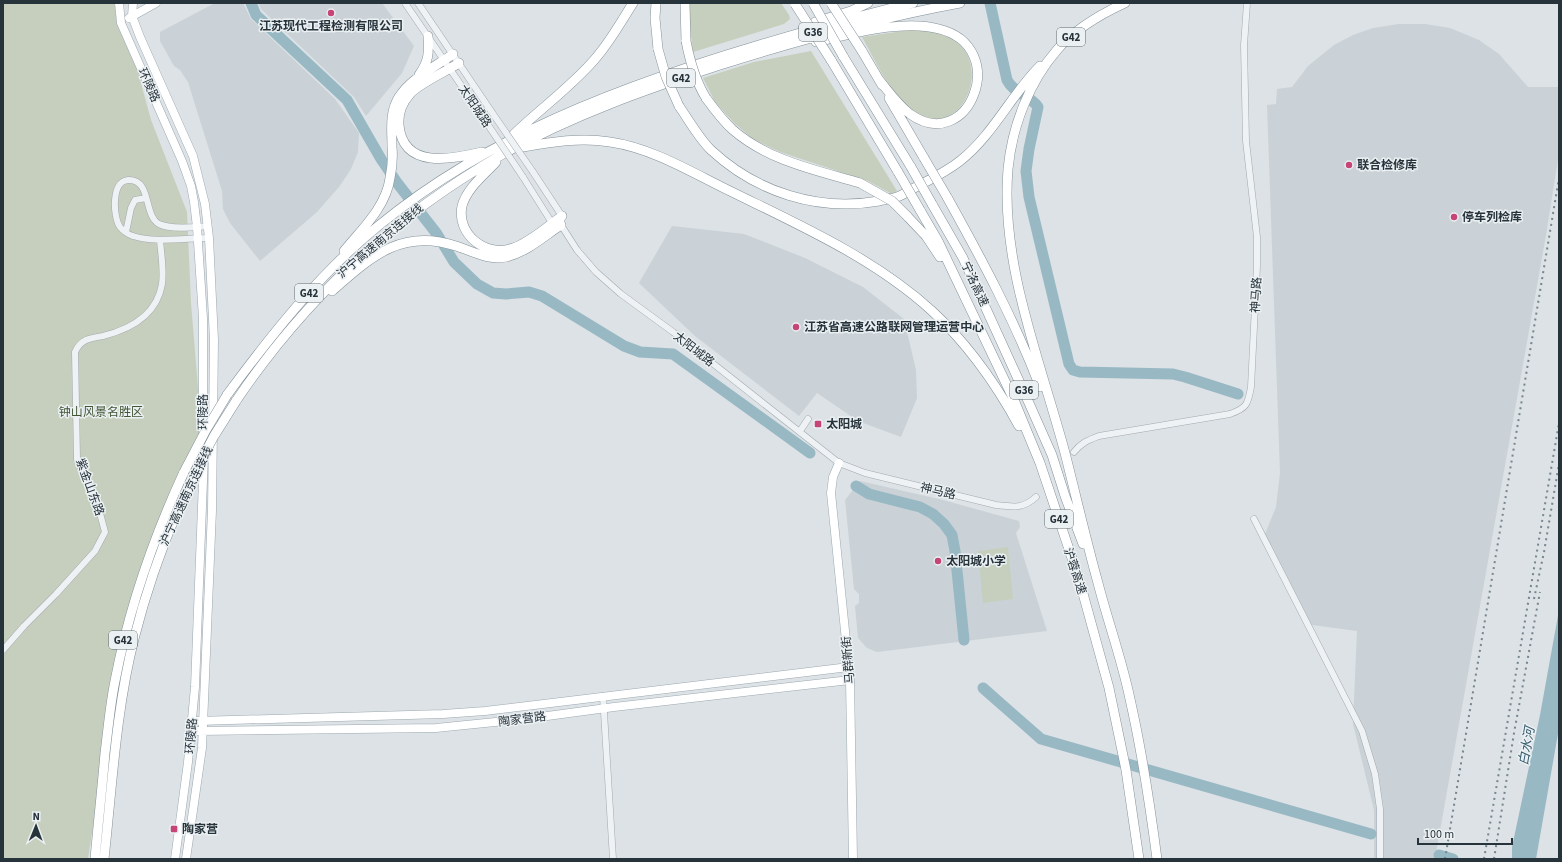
<svg xmlns="http://www.w3.org/2000/svg" width="1562" height="862" font-family="'Source Sans 3','Noto Sans SC',sans-serif">
<style>
.built{fill:#cad2d7}
.green{fill:#c6cfbd}
.water{fill:#98b8c4}
.lines{fill:none;stroke-linecap:round;stroke-linejoin:round}
.river{stroke:#98b8c4;stroke-width:11}
.minor-casing{stroke:#a2aaaf;stroke-width:7}
.major-casing{stroke:#9ca9b0;stroke-width:9}
.highway-casing{stroke:#84929b;stroke-width:10}
.minor{stroke:#eef2f4;stroke-width:6}
.major{stroke:#fff;stroke-width:8}
.highway{stroke:#fff;stroke-width:9}
.rail{stroke:#76858e;stroke-width:2;stroke-dasharray:2 4;stroke-linecap:butt}
.minor-bridge-casing{stroke:#a2aaaf;stroke-width:7;stroke-linecap:butt}
.highway-bridge-casing{stroke:#84929b;stroke-width:10;stroke-linecap:butt}
.minor-bridge{stroke:#eef2f4;stroke-width:6}
.highway-bridge{stroke:#fff;stroke-width:9}
.poi-dot{fill:#c64576;stroke:#ebf0f3;stroke-width:1.5}
.labels{text-anchor:middle;stroke-width:3;stroke-linejoin:round;paint-order:stroke}
.shield{fill:#ebf0f3;stroke:#626c72;stroke-width:1}
.shield-label{font-size:11px;font-weight:bold;fill:#27333b}
.poi-label{font-size:12px;font-weight:bold;fill:#27333b;stroke:#ebf0f3;text-anchor:start}
.street-label{font-size:12px;fill:#27333b;stroke:#ebf0f3}
.park-label{font-size:12px;fill:#425635;stroke:#ebf0f3}
.water-label{font-size:13px;font-style:italic;fill:#335a6c;stroke:#ebf0f3}
</style>
<rect width="100%" height="100%" fill="#dce2e5"/>
<!-- built -->
<path class="built" d="M215 3H243L251 19 335 99 359 133 358 152 351 169 339 187 317 212 260 261 230 223 223 209 222 191 188 82 180 70 174 66 160 41V32Z
M259 3H382L414 46 402 73 366 116 354 97 261 9Z
M1399 24H1425L1450 28 1479 40 1499 54 1528 87H1559V153L1546 235 1435 859H1374V810L1353 724 1357 631 1305 624 1263 539 1276 507 1280 473 1267 105 1276 104 1277 89 1292 87 1308 66 1334 45 1353 35 1373 28Z
M672 226 744 234 805 258 863 287 904 319 916 370 917 398 901 437 858 421 817 393 799 416 695 336 639 283Z
M860 481 943 500 1019 521 1020 527 1016 533 1047 631 877 652 867 648 858 638 855 606 859 603V594L854 589 845 500Z"/>
<!-- green -->
<path class="green" d="M3 3H114L130 43 151 120 187 212 191 303 201 424 108 731 88 859H3Z
M690 3H781L789 15 790 19 784 24 693 52 689 19Z
M916 29C922 30 928 29 934 31 1004 47 965 149 911 111 892 98 874 58 862 37Z
M811 51 897 191 892 194 868 181 780 152 753 139 734 123 715 102 703 78 754 62Z
M1008 547 1013 599 983 603 978 551Z"/>
<!-- water -->
<path class="water" d="M1559 610V728L1536 859H1512V847L1540 715Z"/>
<g class="lines">
<!-- river -->
<path class="river" d="M251 3 256 15 347 100 381 159 398 184 437 234 454 262 477 284 493 293 506 294 529 292 542 296 624 346 640 352 673 354 810 453
M990 3 1007 80C1014 94 1030 95 1038 107L1029 149 1026 171 1029 197 1069 364 1073 370 1080 372 1173 374 1185 377 1238 394
M856 486 869 494 920 507 933 514 944 524 952 535 955 551 964 640
M983 688 1041 739 1371 834
M1439 855 1453 859"/>
<defs>
<path id="minor" d="M405 3 482 116
M418 3 491 111
M533 172 562 216 561 225 577 250 596 272 621 294 673 332 839 463 865 473 996 505C1013 507 1023 509 1036 497
M523 177 552 223 555 224
M208 226C195 227 171 230 159 224 143 215 152 179 128 180 111 181 113 217 120 227 123 231 129 235 133 236 154 243 187 238 209 238
M126 232 131 208 135 200 146 198
M800 431 808 419
M1074 452C1081 443 1088 440 1099 436L1230 414C1247 408 1248 404 1251 387L1257 266V237L1246 141 1244 45 1247 3
M1254 519 1362 731 1375 774 1380 809V859
M3 650 24 626 56 594 95 551 105 532 97 502 77 459 75 352C81 339 90 338 103 336 131 329 157 315 162 284 164 270 161 254 160 240
M603 696 613 859"/>
<path id="major" d="M119 3 121 23 182 161 191 186 194 202 197 227 203 318V436
M133 3 132 16 140 37 193 156 205 204 209 238 214 340 212 510 202 748 186 859
M129 18 156 3
M839 463 833 477 831 493 850 680 853 859
M198 721 443 714 485 711 849 667
M198 731 436 728 525 719 614 707 850 680
M175 859 188 762 195 687 204 455"/>
<path id="highway" d="M656 3 655 18 658 49
M685 3 686 41
M1125 3C1101 14 1074 30 1057 50 1029 82 1012 127 1008 169 1000 264 1041 363 1065 453 1076 496 1086 540 1098 583 1108 622 1122 660 1130 699 1142 752 1150 805 1157 859
M815 22 851 11 868 3
M816 42C852 34 902 19 939 29 1012 47 969 156 910 114 898 105 889 92 879 80
M862 51 882 85
M843 56 911 167
M831 60 898 172
M459 63C447 71 418 84 410 94 402 103 398 113 399 125 403 170 452 159 482 152
M419 75C429 61 429 53 428 36
M706 98C714 109 723 121 733 130 769 161 816 170 860 183
M889 98 924 158
M679 106C688 119 700 140 711 150 756 192 818 212 879 201 885 199 891 199 897 197 903 195 910 190 916 187 931 179 946 172 960 161 993 135 1011 95 1040 66
M514 134C540 109 571 87 595 59 610 42 621 22 633 3
M523 147C551 142 581 137 610 142 652 148 691 172 730 191 799 225 874 258 932 311 967 343 996 384 1019 426
M496 162C484 175 467 188 462 206 456 235 487 258 513 248 529 243 548 226 562 216
M947 197C981 258 1015 321 1040 387
M932 204 963 258 1029 403 1052 455 1065 496 1083 544
M920 210 938 241 1014 400 1040 463 1079 579 1109 688 1126 770 1139 859
M907 216 926 236 940 257
M344 251C362 229 386 207 390 178 392 168 393 157 392 147 392 129 389 113 399 97 411 78 435 67 453 54
M332 291C371 257 401 228 456 246 472 251 489 261 506 257 527 252 544 236 561 225
M227 395C260 350 294 306 334 266 450 150 604 91 759 45 810 30 861 15 913 3
M236 401C306 297 394 216 503 154 570 116 647 89 720 65 799 40 878 18 960 3
M95 859C98 824 102 789 105 753 108 730 110 705 115 681 129 608 153 539 184 472
M104 859C112 787 116 709 134 639 148 583 168 529 193 476"/>
</defs>
<!-- minor casing -->
<use href="#minor" class="minor-casing"/>
<!-- major casing -->
<use href="#major" class="major-casing"/>
<!-- highway casing -->
<use href="#highway" class="highway-casing"/>
<!-- minor -->
<use href="#minor" class="minor"/>
<!-- major -->
<use href="#major" class="major"/>
<!-- highway -->
<use href="#highway" class="highway"/>
<!-- rail -->
<path class="rail" d="M1534 599 1544 552 1559 464
M1445 859 1559 178
M1484 859 1559 423
M1494 859 1514 733 1540 592"/>
<defs>
<path id="minor-bridge" d="M491 111 533 172
M482 116 523 177"/>
<path id="highway-bridge" d="M813 3 843 56
M831 3 862 51
M795 4 831 60
M686 41C690 62 695 80 706 98
M658 49 666 77 679 106
M924 158 947 197
M911 167 932 204
M898 172 920 210
M860 183 892 201 907 216
M184 472 206 430 227 395
M193 476 214 436 236 401"/>
</defs>
<!-- minor-bridge casing -->
<use href="#minor-bridge" class="minor-bridge-casing"/>
<!-- highway-bridge casing -->
<use href="#highway-bridge" class="highway-bridge-casing"/>
<!-- minor-bridge -->
<use href="#minor-bridge" class="minor-bridge"/>
<!-- highway-bridge -->
<use href="#highway-bridge" class="highway-bridge"/>
</g>
<!-- markers -->
<g class="poi-dot">
<circle cx="331" cy="13" r="4"/>
<circle cx="1349" cy="165" r="4"/>
<circle cx="1454" cy="217" r="4"/>
<circle cx="796" cy="327" r="4"/>
<rect x="814" y="420" width="8" height="8" rx="2"/>
<circle cx="938" cy="561" r="4"/>
<rect x="170" y="825" width="8" height="8" rx="2"/>
</g>
<g class="labels">
<!-- shield labels -->
<g class="shield">
<rect x="799" y="23" width="28" height="18" rx="3"/>
<rect x="1057" y="28" width="28" height="18" rx="3"/>
<rect x="667" y="69" width="28" height="18" rx="3"/>
<rect x="295" y="284" width="28" height="18" rx="3"/>
<rect x="1010" y="381" width="28" height="18" rx="3"/>
<rect x="1045" y="510" width="28" height="18" rx="3"/>
<rect x="109" y="631" width="28" height="18" rx="3"/>
</g>
<g class="shield-label">
<text x="813" y="36">G36</text>
<text x="1071" y="41">G42</text>
<text x="681" y="82">G42</text>
<text x="309" y="297">G42</text>
<text x="1024" y="394">G36</text>
<text x="1059" y="523">G42</text>
<text x="123" y="644">G42</text>
</g>
<!-- poi labels -->
<g class="poi-label">
<text x="331" y="30" text-anchor="middle">江苏现代工程检测有限公司</text>
<text x="1357" y="169">联合检修库</text>
<text x="1462" y="221">停车列检库</text>
<text x="804" y="331">江苏省高速公路联网管理运营中心</text>
<text x="826" y="428">太阳城</text>
<text x="946" y="565">太阳城小学</text>
<text x="182" y="833">陶家营</text>
</g>
<!-- street labels -->
<g class="street-label">
<text transform="translate(149 85) rotate(66)" y="4">环陵路</text>
<text transform="translate(475 106) rotate(56)" y="4">太阳城路</text>
<text transform="translate(380 241) rotate(-40)" y="4">沪宁高速南京连接线</text>
<text transform="translate(975 284) rotate(65)" y="4">宁洛高速</text>
<text transform="translate(1256 295) rotate(-87)" y="4">神马路</text>
<text transform="translate(694 349) rotate(38)" y="4">太阳城路</text>
<text transform="translate(203 412) rotate(-90)" y="4">环陵路</text>
<text transform="translate(90 487) rotate(70)" y="4">紫金山东路</text>
<text transform="translate(938 491) rotate(13)" y="4">神马路</text>
<text transform="translate(186 496) rotate(-65)" y="4">沪宁高速南京连接线</text>
<text transform="translate(1075 571) rotate(72)" y="4">沪蓉高速</text>
<text transform="translate(848 660) rotate(-95)" y="4">马群新街</text>
<text transform="translate(522 719) rotate(-7)" y="4">陶家营路</text>
<text transform="translate(191 736) rotate(-85)" y="4">环陵路</text>
</g>
<!-- park labels -->
<g class="park-label">
<text x="101" y="416">钟山风景名胜区</text>
</g>
<!-- water labels -->
<g class="water-label">
<text transform="translate(1526 746) rotate(-80)" y="5">白水河</text>
</g>
</g>
<!-- border -->
<rect width="1562" height="862" fill="none" stroke="#27333b" stroke-width="8"/>
<!-- north arrow -->
<g transform="translate(36 826) rotate(1)" stroke="#ebf0f3" stroke-width="3" paint-order="stroke">
<path d="M0-3L7 15L0 10L-7 15Z" fill="#27333b"/>
<text y="-6" font-size="11" font-weight="bold" text-anchor="middle" fill="#27333b">N</text>
</g>
<!-- scale -->
<path d="M1418 838v6h94v-6" fill="none" stroke="#27333b" stroke-width="2"/>
<text x="1424" y="838" font-size="12" fill="#27333b" stroke="#ebf0f3" stroke-width="3" paint-order="stroke">100 m</text>
</svg>
